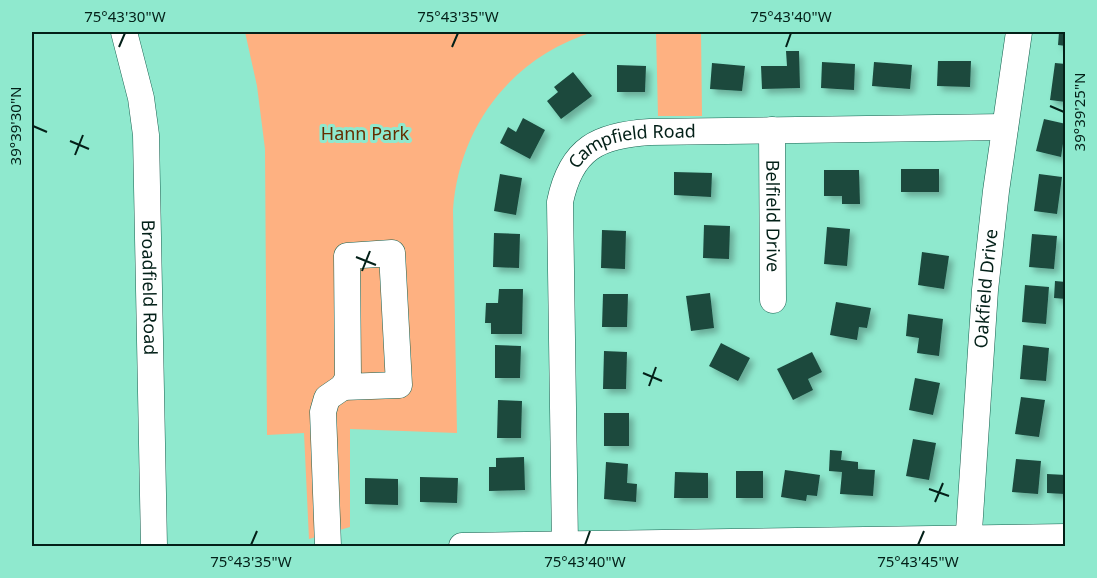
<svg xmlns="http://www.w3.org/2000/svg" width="1097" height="578" font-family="'Noto Sans',sans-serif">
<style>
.green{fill:#feb181}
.building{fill:#1a4a3d;filter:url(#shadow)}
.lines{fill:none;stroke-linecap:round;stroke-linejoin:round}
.minor-casing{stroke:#17604f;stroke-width:27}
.minor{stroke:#fff;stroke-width:26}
.ticks{fill:none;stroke:#032018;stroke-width:2}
.labels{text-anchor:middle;stroke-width:6;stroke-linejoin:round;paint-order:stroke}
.park-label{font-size:18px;fill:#642e00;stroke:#8fe9ce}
.street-label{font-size:18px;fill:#032018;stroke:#8fe9ce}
.neatline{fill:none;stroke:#032018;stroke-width:2}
.ticks-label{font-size:15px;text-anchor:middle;fill:#032018}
</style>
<defs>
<filter id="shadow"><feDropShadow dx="4.5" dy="4.5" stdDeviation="3" flood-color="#0004"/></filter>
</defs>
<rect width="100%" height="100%" fill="#8fe9ce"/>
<!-- green -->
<path class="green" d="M245 32H593C512 57 459 126 453 210L457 433 350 429V527L309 539 304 433 267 435 265 149 257 86Z
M656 32H701L702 116H658Z"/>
<!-- building -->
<path class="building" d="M1059 32H1066V46L1058 45Z
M786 51H799L800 88 762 89 761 66H787Z
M938 61H971L970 87 937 86Z
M822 62 855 64 854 90 821 88Z
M874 62 912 65 910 89 872 86Z
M712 63 745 66 742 91 710 89Z
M1055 63 1066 64V102L1050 100Z
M617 65 646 66 645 92H617Z
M573 72 592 96 561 119 547 101 558 92 554 87Z
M523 118 545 130 530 159 500 143 508 127 516 132Z
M1044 119 1066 124 1061 157 1036 151Z
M901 169H939V192H901Z
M824 170H859L860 204H842V196H824Z
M674 172 712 173 711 197 674 195Z
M500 174 522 178 516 215 494 211Z
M1039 174 1062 177 1057 214 1034 211Z
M704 225 730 226 729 259 703 258Z
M827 227 850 229 847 266 824 264Z
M602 230 626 231 625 269 601 268Z
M494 233 520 234 519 268 493 267Z
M1032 234 1057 236 1054 269 1029 267Z
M922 252 949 256 944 289 918 285Z
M1055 281 1066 282V299L1054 298Z
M1025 285 1049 287 1046 324 1022 322Z
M499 289H523L522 334H491V323H485L486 303H498Z
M710 293 714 328 691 331 686 296Z
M603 294H628L627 327H602Z
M836 302 871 308 867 328 859 327 857 340 830 335Z
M908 314 943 319 939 356 917 353 919 338 906 336Z
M721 343 750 358 738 381 709 366Z
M495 345 521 346 520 378H495Z
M1023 345 1049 348 1046 381 1020 379Z
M604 351 627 352 626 389H603Z
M812 352 822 372 808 379 813 390 793 400 777 369Z
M915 378 940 383 933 415 909 410Z
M1021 397 1045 400 1039 437 1015 434Z
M498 400 522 401 521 438H497Z
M604 413H629V446H604Z
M913 439 936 443 929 480 906 476Z
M830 450 842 451 841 460 858 462V469L875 470 873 496 840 494 842 472 829 471Z
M524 457 525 490 489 491V467H496V458Z
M1016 459 1041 461 1038 494 1012 492Z
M606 462 628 464 627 483 637 484 636 502 604 499Z
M785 470 820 475 817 496 807 495 806 501 781 497Z
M736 471H763V498H736Z
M675 472 708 473V498H674Z
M1047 474 1066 475 1065 494 1047 493Z
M420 477 458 478 457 503 420 502Z
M365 478 398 479V505L365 504Z"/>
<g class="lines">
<defs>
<g id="minor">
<path id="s1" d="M124 32 141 98 146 135 154 546"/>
<path id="s2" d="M772 130 773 300"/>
<path d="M392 253 399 385 343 387 348 378 347 256Z"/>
<path id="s3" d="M565 544 560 202C571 148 599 135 650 132L1005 127"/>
<path d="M328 546 323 412 327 398 343 387"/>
<path d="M462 546 1066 537"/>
<path id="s4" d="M968 546 985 290 996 191 1019 32"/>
</g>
</defs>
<!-- minor casing -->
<use href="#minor" class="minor-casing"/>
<!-- minor -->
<use href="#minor" class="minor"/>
</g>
<!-- ticks -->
<path class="ticks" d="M119 47 125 33M452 47 458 33M786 47 791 33M1050 106 1064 112M33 126 47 132M70 141 89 149M75 155 83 135M356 257 376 265M362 271 370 251M643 373 662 381M649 386 656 367M929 489 949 496M935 502 943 483M251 545 257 531M585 545 590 531M918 545 924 531"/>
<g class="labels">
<!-- park labels -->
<g class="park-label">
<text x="365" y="140">Hann Park</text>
</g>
<!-- street labels -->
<g class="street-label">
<text dy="6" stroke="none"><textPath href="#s3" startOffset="447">Campfield Road</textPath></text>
<text dy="6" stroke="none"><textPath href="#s2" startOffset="86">Belfield Drive</textPath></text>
<text dy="6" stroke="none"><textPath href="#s1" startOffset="258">Broadfield Road</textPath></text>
<text dy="6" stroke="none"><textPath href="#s4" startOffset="258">Oakfield Drive</textPath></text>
</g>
</g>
<!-- border -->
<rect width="1097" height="578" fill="none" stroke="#8fe9ce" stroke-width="66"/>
<rect x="33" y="33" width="1031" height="512" class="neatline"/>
<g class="ticks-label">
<text x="125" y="22">75°43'30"W</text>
<text x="458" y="22">75°43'35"W</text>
<text x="791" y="22">75°43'40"W</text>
<text transform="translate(1080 112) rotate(-90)" y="5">39°39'25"N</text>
<text transform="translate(16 126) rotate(-90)" y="5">39°39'30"N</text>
<text x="251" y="567">75°43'35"W</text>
<text x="585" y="567">75°43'40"W</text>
<text x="918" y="567">75°43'45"W</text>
</g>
</svg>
